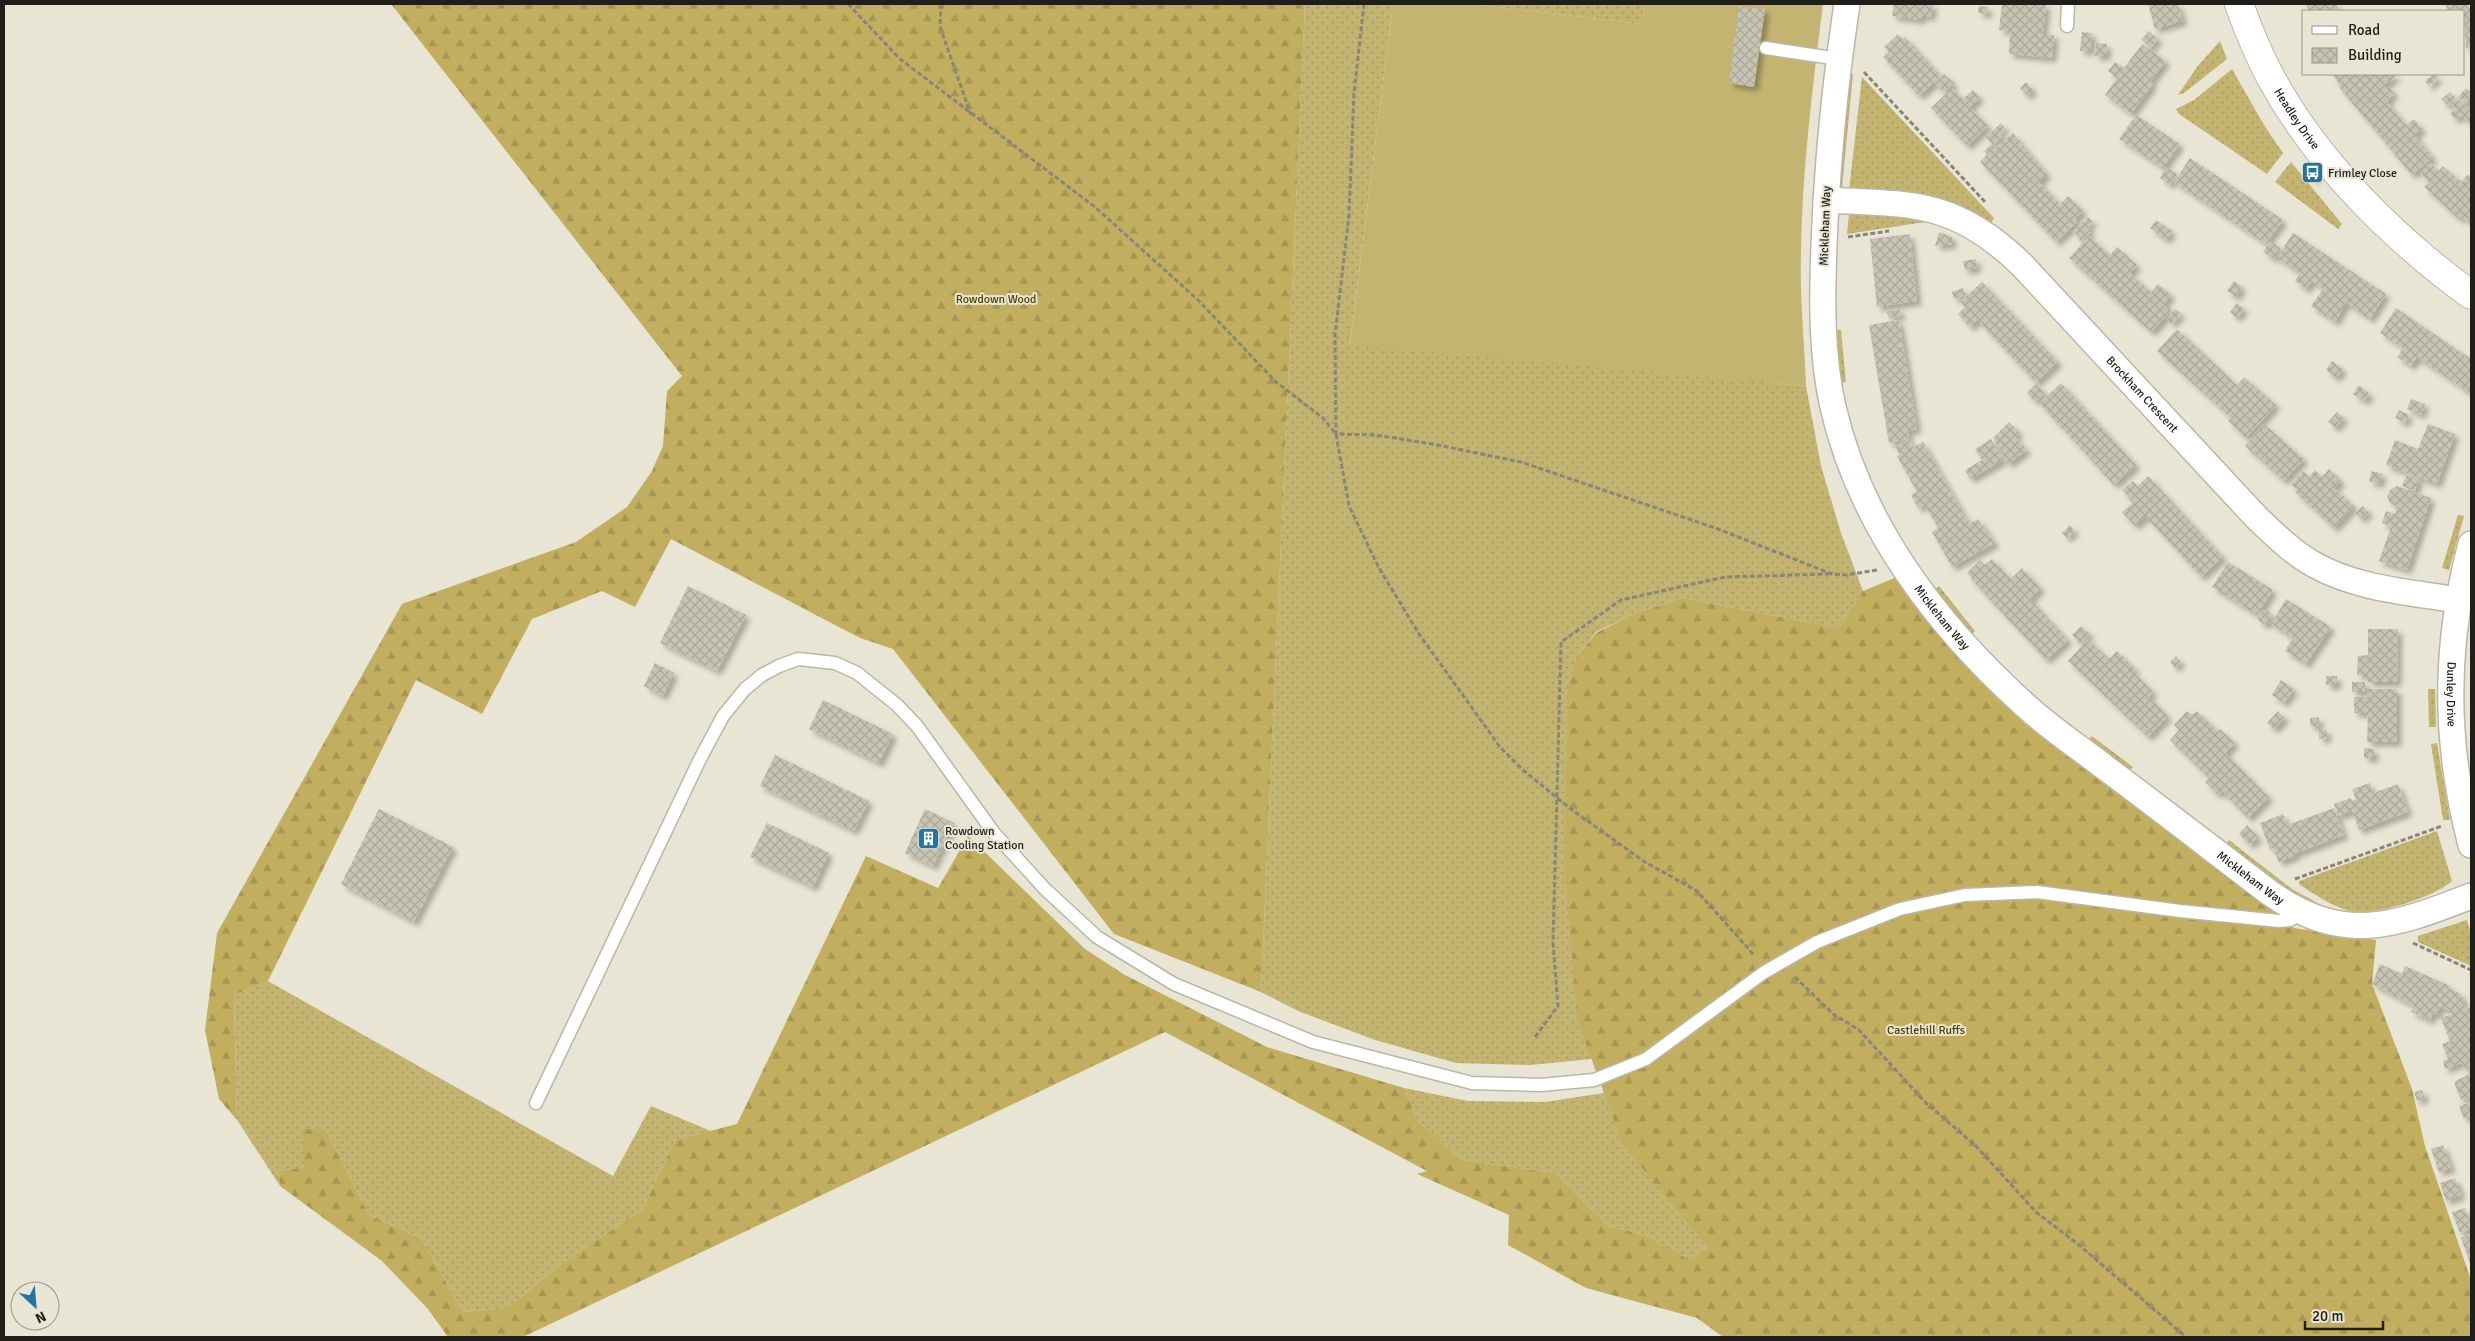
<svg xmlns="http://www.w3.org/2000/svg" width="2475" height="1341" font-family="Signika,sans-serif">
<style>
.grass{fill:url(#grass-dots)}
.forest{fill:url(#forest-firs)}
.garden{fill:#c3b471}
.building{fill:url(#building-cross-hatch);filter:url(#shadow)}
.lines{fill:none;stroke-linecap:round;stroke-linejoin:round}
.service-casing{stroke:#bab7a7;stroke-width:15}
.minor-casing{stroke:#bab7a7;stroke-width:28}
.tertiary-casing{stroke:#bab7a7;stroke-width:30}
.path{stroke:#888579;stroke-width:3;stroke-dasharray:5 2.5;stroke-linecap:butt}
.service{stroke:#fff;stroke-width:12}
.minor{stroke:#fff;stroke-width:25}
.tertiary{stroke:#fff;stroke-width:28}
.labels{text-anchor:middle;stroke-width:4;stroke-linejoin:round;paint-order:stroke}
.street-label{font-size:12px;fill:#1f1e18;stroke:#e9e5d4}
.poi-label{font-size:12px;fill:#1f1e18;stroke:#e9e5d4;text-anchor:start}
.park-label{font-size:12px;fill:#4e4100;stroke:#e9e5d4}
</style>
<defs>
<pattern id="grass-dots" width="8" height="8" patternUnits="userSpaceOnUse" patternTransform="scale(1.25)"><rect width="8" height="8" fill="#c3b471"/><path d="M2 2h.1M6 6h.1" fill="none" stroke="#a79a61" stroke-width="1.8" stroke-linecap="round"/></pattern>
<pattern id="forest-firs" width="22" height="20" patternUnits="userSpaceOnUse" patternTransform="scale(1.25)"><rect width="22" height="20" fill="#c1af5f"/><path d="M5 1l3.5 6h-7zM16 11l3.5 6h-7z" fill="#a59652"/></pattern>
<pattern id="building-cross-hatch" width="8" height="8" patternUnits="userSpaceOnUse" patternTransform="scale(1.25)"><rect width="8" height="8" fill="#c7c4b3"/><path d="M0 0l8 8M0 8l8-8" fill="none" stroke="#aaa899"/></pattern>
<filter id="shadow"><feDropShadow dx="4.5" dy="4.5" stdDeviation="2.5" flood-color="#0004"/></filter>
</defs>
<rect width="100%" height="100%" fill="#e9e5d4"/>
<!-- grass -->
<path class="grass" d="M1305 4H1393L1350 344 1806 386 1821 466 1841 533 1863 591 1839 628 1683 598 1635 613 1596 632 1577 656 1583 1018 1592 1059 1530 1065 1456 1063 1375 1040 1298 1011 1261 992Z
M1472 4H1645L1642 24Z
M2220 41 2227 59 2184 93 2178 95 2197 67Z
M2232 69 2264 125 2283 153 2267 174 2179 114 2176 109 2194 100Z
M1848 73 1853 74 1842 188 1838 183Z
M1862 77 1994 218 1991 223 1849 190Z
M2291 162 2342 224 2338 229 2275 182Z
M1887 212 1932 221 1847 234 1849 214Z
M1834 330H1841L1846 382 1839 383Z
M2458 515 2464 516 2449 570 2442 568Z
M1939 586 1975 631 1970 635 1935 590Z
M2428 689H2435L2436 727H2429Z
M2092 736 2133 767 2129 772 2088 740Z
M2437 743 2450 820H2443L2431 744Z
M2437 831 2452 881C2433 898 2371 918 2346 910 2330 905 2312 893 2299 884V881Z
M2229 840 2292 889 2330 910 2291 894 2226 844Z
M2467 920 2471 934V966L2418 942V936Z
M268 981 613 1176 651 1106 711 1131 675 1140 642 1210 568 1259 507 1308 463 1312 421 1238 369 1215 326 1130 304 1167 278 1171 280 1186 237 1120 234 995Z
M1404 1088 1468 1101 1545 1102 1604 1093 1623 1143 1708 1249 1689 1261 1645 1235 1608 1226 1555 1173 1462 1160 1417 1120Z"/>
<!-- forest -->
<path class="forest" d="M391 4H1305L1261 992 1114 934 893 649 860 638 671 539 635 607 602 591 532 619 482 714 416 680 268 981 234 995 237 1120 219 1099 205 1030 217 933 402 604 576 542 627 507 652 471 663 446 667 391 682 376Z
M1897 577 2274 907 2294 928 2376 940 2372 984 2412 1089 2425 1146 2471 1280V1337H1723L1697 1318 1586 1288 1508 1245 1509 1215 1417 1174 1427 1171 1165 1032 523 1337H448L428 1309 382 1261 280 1186 278 1171 304 1167 302 1129 326 1130 369 1215 421 1238 463 1312 507 1308 568 1259 642 1210 675 1140 737 1124 866 856 938 888 968 836 1085 949 1125 975 1267 1047 1404 1088 1417 1120 1462 1160 1555 1173 1608 1226 1645 1235 1689 1260 1708 1249 1622 1143 1577 1019 1564 859 1568 688 1577 656 1596 633 1635 613 1683 598 1839 628 1863 591Z"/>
<!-- garden -->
<path class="garden" d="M1393 4H1472L1642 24 1645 4H1823C1811 99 1799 195 1801 291 1802 323 1805 354 1806 386L1350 345Z"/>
<!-- building -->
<path class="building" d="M1894 4H1933L1931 17 1922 15 1921 20 1892 16Z
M2002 4H2046L2043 34 2054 35 2052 58 2009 54 2010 31 1999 30Z
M2148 4H2178L2183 21 2155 29Z
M2306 4H2336L2339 11H2309Z
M2445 4H2466L2470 8 2471 6V44L2466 50 2464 11H2448Z
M1739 6 1765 9 1754 87 1729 83Z
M1979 6 1988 7 1987 14 1978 13Z
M2149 31 2158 39 2151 48 2141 40Z
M2082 32 2092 33 2090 51H2080Z
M1898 34 1903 39 1905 37 1941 76 1919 96 1883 57 1889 52 1884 47Z
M2096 43 2107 44 2106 56H2095Z
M2142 44 2166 61 2150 82 2153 84 2131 114 2105 95 2117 78 2108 71 2115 62 2124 68Z
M1944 74 1954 83 1944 92 1935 83Z
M2338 74H2393L2396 77 2382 87H2389L2394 93 2387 102 2406 125 2414 119 2422 129 2415 135 2433 158 2412 175 2339 87 2340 85 2333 76Z
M2434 74 2438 78 2429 86 2425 81Z
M2026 82 2033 90 2027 96 2020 88Z
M1952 88 1963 99 1973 90 1980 97 1970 107 1988 126 1967 146 1931 108Z
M2466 88 2471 92V97L2466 104 2458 97Z
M2450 92 2456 98 2447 106 2441 99Z
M2457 98 2471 111V124L2461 115 2456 120 2450 114 2455 108 2451 105Z
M2136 115 2180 144 2163 168 2119 139Z
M2001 123 2005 128 1999 133 2003 137 1994 145 1996 147 2013 133 2047 174 2039 182 2060 204 2068 196 2083 211 2075 219 2077 222 2056 242 1980 162 1987 154 1984 151 1992 144 1986 137Z
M2190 158 2283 220 2266 244 2174 182Z
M2430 163 2439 171 2443 166 2461 182 2468 174 2471 177V217L2467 222 2461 216 2459 219 2424 187 2429 182 2420 173Z
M2310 166 2318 176 2313 180 2305 170Z
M2166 167 2177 174 2170 185 2160 178Z
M2088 217 2093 222 2087 227 2091 232 2081 241 2073 231Z
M2156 220 2172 231 2166 240 2150 228Z
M1939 232 1952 237V244L1935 246Z
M2293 233 2386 294 2370 319 2346 303 2335 322 2311 306 2323 289 2312 281 2306 289 2295 281 2300 273 2277 258Z
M1910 234 1917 301 1877 307 1870 239Z
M2089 236 2110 255 2117 247 2137 265 2130 273 2151 292 2158 284 2171 295 2164 304 2171 311 2151 332 2069 258Z
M2270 241 2281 248 2274 259 2263 252Z
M1976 259 1977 268 1965 270 1963 261Z
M2234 281 2242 287 2236 297 2227 291Z
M1982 282 2058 362 2036 383 1977 320 1970 327 1958 314 1965 307 1960 302Z
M1963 288 1966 295 1954 299 1952 292Z
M2237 303 2244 309 2237 318 2230 312Z
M1899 308 1901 315 1889 319 1887 312Z
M2396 308 2471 359V394L2417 357 2411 366 2397 357 2403 348 2380 333Z
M2175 309 2181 313 2172 324 2167 319Z
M1899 320 1917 429 1908 431 1909 439 1913 447 1923 442 1969 524 1978 519 1995 543 1952 567 1932 532 1938 528 1925 505 1918 508 1911 495 1917 492 1897 456 1900 455 1895 447 1909 439 1889 443 1869 325Z
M2177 329 2237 385 2244 377 2276 405 2246 438 2228 421 2231 418 2157 351Z
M2332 361 2343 369 2336 378 2326 370Z
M2061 383 2136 465 2114 485 2039 403Z
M2036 384 2045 393 2035 402 2027 393Z
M2359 385 2370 394 2364 401 2353 394Z
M2411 399 2425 404 2421 415 2407 409Z
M2399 410 2409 415 2405 423 2395 418Z
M2337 412 2344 418 2335 428 2328 422Z
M2009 422 2019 432 2015 437 2027 450 2008 464 1993 438Z
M2264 424 2304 459 2284 481 2245 446Z
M2428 424 2455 434 2437 484 2386 465 2395 440 2418 449Z
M1991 439 2003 460 1970 479 1965 470 1982 460 1975 449Z
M2329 469 2341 481 2334 488 2354 506 2334 528 2295 492 2297 490 2291 485 2303 471 2310 476 2315 470 2322 477Z
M2372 471 2383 474 2379 484 2369 481Z
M2407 474 2419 479 2415 491 2402 486Z
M2148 476 2223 557 2201 577 2145 516 2135 526 2122 512 2133 503 2122 490 2133 481 2138 486Z
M2397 486 2431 498 2407 570 2379 561 2391 527 2382 523 2386 511 2395 514 2398 506 2391 504 2387 497 2390 490Z
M2363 506 2369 512 2361 519 2355 513Z
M2070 525 2075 531 2067 538 2062 533Z
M1992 559 2011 579 2022 568 2041 588 2030 599 2068 640 2046 660 1971 579 1972 578 1967 573 1980 560 1985 565Z
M2228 562 2273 590 2257 615 2212 587Z
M688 586 746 615 717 671 660 643Z
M2286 599 2331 627 2306 664 2285 651 2293 638 2271 624Z
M2258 617a7 7 0 1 1 14 0a7 7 0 1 1-14 0Z
M2081 626 2090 634 2081 644 2072 635Z
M2368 629H2398L2397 682H2368V675H2357L2358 656 2368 655Z
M2088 639 2109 659 2117 651 2136 670 2129 678 2131 680 2136 674 2153 692 2149 697 2168 716 2148 737 2068 661Z
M2176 656 2181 662 2175 668 2170 662Z
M655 663 674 673 663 696 644 686Z
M2326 676H2337V685H2326Z
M2281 680 2294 689 2284 703 2272 695Z
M2352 682H2365V692H2352Z
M2368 689H2397V742H2367L2368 713H2354V697H2368Z
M823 700 893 734 879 763 809 729Z
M2187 711 2192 715 2197 711 2218 732 2220 729 2235 743 2225 753 2269 797 2248 818 2222 791 2218 795 2205 782 2209 778 2170 740 2179 730 2174 725Z
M2278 711 2285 718 2274 729 2267 723Z
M2319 717V726H2310V718Z
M2319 730H2327V738L2319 739Z
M2364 748 2374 749V758H2364Z
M775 755 869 801 854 831 760 786Z
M2370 783 2373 793 2398 784 2408 812 2359 830 2352 811 2338 816 2334 804 2351 798 2352 801 2356 799 2352 789Z
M2334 808 2344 835 2294 854 2295 856 2279 862 2273 848 2270 849 2260 823 2283 814 2287 825Z
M379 809 453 847 414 922 341 884Z
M925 809 954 823 933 866 905 853Z
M767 823 829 853 813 887 750 857Z
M2247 825 2258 837 2250 845 2239 834Z
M2380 964 2402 974 2405 966 2450 986 2448 988 2461 994 2466 1009 2471 1007V1068L2465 1070 2462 1063 2445 1069 2443 1061 2448 1059 2442 1044 2450 1041 2441 1018 2452 1014 2451 1011 2440 1007 2437 1015 2433 1013 2430 1020 2411 1012 2414 1006 2372 984Z
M2471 1073V1116L2464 1119 2459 1106 2469 1103 2467 1098 2461 1100 2454 1082Z
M2422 1090 2425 1098 2417 1101 2414 1092Z
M2443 1145 2451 1168 2439 1172 2431 1149Z
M2455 1178 2461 1195 2446 1201 2440 1183Z
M2465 1208 2471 1229 2460 1233 2452 1212Z
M2471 1234V1266L2461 1238Z"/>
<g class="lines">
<defs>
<path id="service" d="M2067 26 2068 4
M1766 48 1839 59
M536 1103 700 759 723 716 745 689 762 675 779 666 798 659 835 663 857 673 897 705 917 726 994 833 1044 888 1097 937 1174 984 1313 1042 1472 1083 1541 1085 1594 1080 1646 1059 1763 973 1817 942 1900 909 1965 895 2037 892 2180 911 2279 921 2290 920 2302 913"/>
<g id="minor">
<path id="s1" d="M1847 4C1835 84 1827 164 1824 245 1822 299 1821 354 1833 407 1860 525 1937 626 2026 706 2051 729 2080 748 2107 769 2162 810 2216 852 2270 893 2344 945 2394 926 2471 896"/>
<path id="s2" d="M1826 200C1912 204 1955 200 2022 265L2257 518C2275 535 2292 552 2313 564 2357 589 2409 592 2457 600"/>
<path id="s3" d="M2471 544C2444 647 2444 741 2471 845"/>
</g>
<g id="tertiary">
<path id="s4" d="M2239 4C2248 29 2258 54 2271 78 2318 164 2393 238 2471 295"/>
</g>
</defs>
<!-- service casing -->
<use href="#service" class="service-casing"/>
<!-- minor casing -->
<use href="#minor" class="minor-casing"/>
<!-- tertiary casing -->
<use href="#tertiary" class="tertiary-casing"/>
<!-- path -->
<path class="path" d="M848 4 900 59 1095 207 1198 300 1276 382 1323 418 1336 434 1349 506 1379 568 1419 634 1500 747 1522 769 1572 810 1645 862 1697 891 1754 955
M941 4 940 27 971 115
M1364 4 1354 93 1349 215 1335 335 1336 434 1376 435 1438 445 1521 462 1718 529 1832 574 1846 575 1877 570
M1864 72 1986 203
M1848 237 1889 231
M2295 879 2442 826
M2413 943 2471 970
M1795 977 1833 1014 1859 1030 1926 1103 1976 1146 2036 1212 2079 1245 2186 1337
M1535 1037 1558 1006 1553 943 1561 642 1621 600 1725 577 1829 574"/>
<!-- service -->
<use href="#service" class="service"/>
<!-- minor -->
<use href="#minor" class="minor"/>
<!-- tertiary -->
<use href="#tertiary" class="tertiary"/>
</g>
<!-- icons -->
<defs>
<symbol id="bus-square" viewBox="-11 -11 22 22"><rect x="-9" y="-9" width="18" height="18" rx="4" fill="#1f76a5" stroke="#e9e5d4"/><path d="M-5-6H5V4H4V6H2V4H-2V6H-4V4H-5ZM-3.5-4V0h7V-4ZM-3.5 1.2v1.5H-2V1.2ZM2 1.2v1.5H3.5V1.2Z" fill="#fff"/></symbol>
<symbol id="building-square" viewBox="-11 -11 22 22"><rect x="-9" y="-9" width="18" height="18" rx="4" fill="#1f76a5" stroke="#e9e5d4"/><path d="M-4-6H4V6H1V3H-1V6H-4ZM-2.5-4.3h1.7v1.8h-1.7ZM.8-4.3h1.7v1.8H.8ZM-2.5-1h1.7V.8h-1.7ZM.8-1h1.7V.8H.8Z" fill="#fff"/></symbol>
</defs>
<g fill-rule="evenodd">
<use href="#bus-square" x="2300" y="160" width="25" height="25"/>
<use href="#building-square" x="916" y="826" width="25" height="25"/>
</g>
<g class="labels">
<!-- street labels -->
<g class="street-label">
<text dy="4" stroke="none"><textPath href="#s4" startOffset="129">Headley Drive</textPath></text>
<text transform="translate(1825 226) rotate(-88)" y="4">Mickleham Way</text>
<text dy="4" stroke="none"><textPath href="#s2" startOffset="390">Brockham Crescent</textPath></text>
<text dy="4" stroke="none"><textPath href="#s1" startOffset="644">Mickleham Way</textPath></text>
<text dy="4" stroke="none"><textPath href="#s3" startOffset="152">Dunley Drive</textPath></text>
<text dy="4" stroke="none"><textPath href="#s1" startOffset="1049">Mickleham Way</textPath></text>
</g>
<!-- poi labels -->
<g class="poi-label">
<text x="2328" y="177">Frimley Close</text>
<text x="945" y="835">Rowdown<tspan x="945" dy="14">Cooling Station</tspan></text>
</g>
<!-- park labels -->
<g class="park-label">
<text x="996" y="303">Rowdown Wood</text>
<text x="1926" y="1034">Castlehill Ruffs</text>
</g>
</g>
<!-- border -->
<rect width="2475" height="1341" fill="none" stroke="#1f1e18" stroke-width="10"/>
<!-- legend -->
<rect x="2302" y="10" width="162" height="65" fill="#e9e5d4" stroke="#989589"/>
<rect x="2312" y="26" width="25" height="8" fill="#ffffff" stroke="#989589"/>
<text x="2348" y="35" font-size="15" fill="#1f1e18">Road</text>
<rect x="2312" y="48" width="25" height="15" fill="url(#building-cross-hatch)" stroke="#989589"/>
<text x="2348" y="60" font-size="15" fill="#1f1e18">Building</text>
<!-- north arrow -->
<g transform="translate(35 1306) rotate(154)"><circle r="24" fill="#e9e5d4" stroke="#989589"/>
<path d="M0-4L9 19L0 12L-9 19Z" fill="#1f76a5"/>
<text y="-8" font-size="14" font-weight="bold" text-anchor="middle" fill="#1f1e18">N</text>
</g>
<!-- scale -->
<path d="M2305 1321v8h78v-8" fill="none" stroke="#1f1e18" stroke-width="2.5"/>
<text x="2312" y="1321" font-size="15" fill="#1f1e18" stroke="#e9e5d4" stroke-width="4" paint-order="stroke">20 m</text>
</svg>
